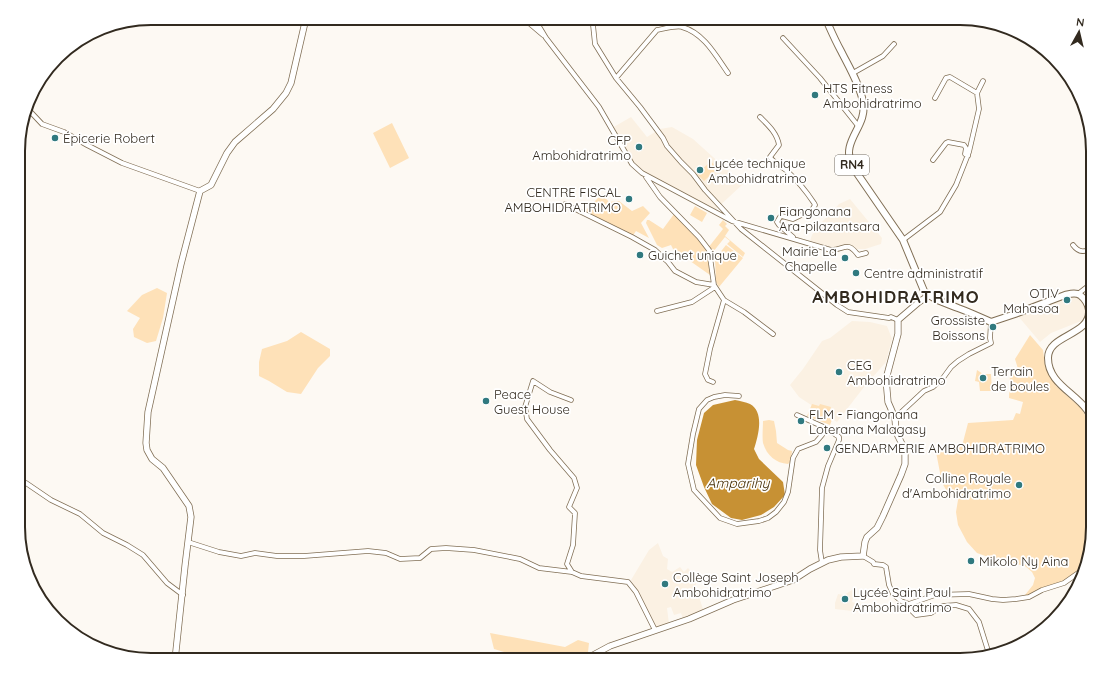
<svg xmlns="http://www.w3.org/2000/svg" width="1111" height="678" font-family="Quicksand,sans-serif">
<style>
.built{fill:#fbf1e3}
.green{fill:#fee1b8}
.water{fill:#c79134}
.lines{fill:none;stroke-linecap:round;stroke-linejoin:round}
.street-casing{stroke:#816f55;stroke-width:5.5}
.secondary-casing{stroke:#816f55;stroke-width:7}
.primary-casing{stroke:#816f55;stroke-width:8}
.street{stroke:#fff;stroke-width:4}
.secondary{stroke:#fff;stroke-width:5.5}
.primary{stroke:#fff;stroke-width:6}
.poi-dot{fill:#30797f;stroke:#fff;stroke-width:1.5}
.labels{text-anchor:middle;stroke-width:3.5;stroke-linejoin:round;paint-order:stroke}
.shield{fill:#fff;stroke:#706a62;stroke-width:1}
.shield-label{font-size:12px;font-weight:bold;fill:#322a1f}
.poi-label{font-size:13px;fill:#322a1f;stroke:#fff;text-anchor:start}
.water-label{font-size:14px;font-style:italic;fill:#473008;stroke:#fff}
.district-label{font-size:17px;font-weight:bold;letter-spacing:1px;fill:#322a1f;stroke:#fff}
.rim{fill:none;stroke:#322a1f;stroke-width:2}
</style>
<rect width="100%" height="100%" fill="#fdf9f3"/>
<!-- built -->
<path class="built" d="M631 117 647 137 660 129 672 127 693 139 743 184 715 210 651 177 633 162 612 128Z
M850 199 882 238 881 244 865 249H838L810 241 812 235 822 222 839 204Z
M1070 295H1076L1084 303 1086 310 1084 316 1081 321 1051 333 1040 342 1018 316Z
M852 321 870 322 887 326 892 339 886 362 864 387 837 422 799 397 790 385 803 369 822 341 830 338Z
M658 543 663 556 668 559 667 569 672 572 680 567 684 572 688 568 696 578V588L704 612 683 619 681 613 674 615 671 607 667 608 669 624 656 628 631 580 649 550Z
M852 590 855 591 852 602 863 605 861 612 835 609V603L838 594 844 595Z"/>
<!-- green -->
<path class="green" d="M392 123 409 158 390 168 373 133Z
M711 161 717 169 704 181 697 174Z
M602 194 609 202 619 201 632 211 643 206 650 213 641 223 649 238 636 231 632 237 585 211Z
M695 206 707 213 702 222 690 215Z
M674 214C687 228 706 242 710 262 711 266 710 271 710 275L673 249 671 245 662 248 657 245 646 223 647 220H649L663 229Z
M723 220 727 224 725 226 729 230 725 236 745 253 743 257 727 244 730 241 725 237 713 252 708 248 723 229 719 225Z
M726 245 743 258 719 287 716 282 715 259Z
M157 288 167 293 163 318 156 341 147 343 134 337 133 329 140 318 127 311 142 295Z
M301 332 330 349V356L318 368 301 394 287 392 269 381 259 376V362L262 349 287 341Z
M1030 335 1043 350 1045 365 1056 386 1081 408 1089 422 1093 432V536L1082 567 1065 581 1045 587 1028 595H1025L1033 585 1035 578 1032 572 1025 566 994 559 977 553 967 542 958 525 956 512 958 500 950 496 942 483 936 452 962 446 968 423 1013 420 1016 413 1020 414 1023 402 1009 398 1010 375 1019 372 1015 359Z
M977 370 983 374H991L992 391H980L979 382 975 381Z
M812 404 819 406 820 404 831 407 830 410 835 412 830 425 807 416Z
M769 420 774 421 776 431 777 443 788 450 792 451 791 461 788 464C776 463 767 456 763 443 762 437 763 427 763 421Z
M490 633 565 647 578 640 589 643 588 652 582 660H536L528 659 494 649Z"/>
<!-- water -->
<path class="water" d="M735 400C740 401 746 402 750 404 765 412 758 437 754 449L759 459 783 482 785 495 774 507 761 515 742 520 731 518 712 504 704 487 696 465 697 440 704 413 713 405Z"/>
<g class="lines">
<defs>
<path id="street" d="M523 18 543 35
M530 18 540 28 546 38 599 107 632 164 642 173 732 221 831 250C845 250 847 240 858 255L866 253
M594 18 593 25 595 44 616 78 640 107 663 138 667 146 681 162 693 174 705 190 741 229 837 305 848 312 889 318 891 317 898 320
M783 38 820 78 859 127
M853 73 883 56 894 44
M616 78 657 30C663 29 677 25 682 27 704 33 716 56 728 73
M935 98 946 78 950 77 977 93
M27 108 42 124 64 132 87 145 122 163 200 191
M760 117C768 125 777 133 779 145L770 157C774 163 781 166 787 171 798 181 806 191 814 203L815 205 812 210 793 219 782 216 780 217 777 222 779 225 793 237
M933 160 946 143 948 142 964 145 966 148 965 154 968 156
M646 177 660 197 699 237 709 250 714 285 724 300 744 312 773 334
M565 204 632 237 655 250 668 262 675 271 696 282 714 285
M903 240 940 212 956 185 969 152 979 109 977 93 983 81
M1073 245C1079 253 1085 253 1093 247
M1078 294 1087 287 1093 284
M657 311 692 302 715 287
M713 382 708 380 705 374 710 349 724 300
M739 396 725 395 714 397 707 400 699 409 693 434 688 464 694 490 720 518 737 524 759 521 768 518 776 512 784 502 788 492 793 458 798 449 816 442 822 435 826 428 839 437V440L828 466 822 488 820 550 822 563
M571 400 550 392 533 381 525 407 527 419 550 450 574 478 577 488 569 507 575 513 573 545 567 564 572 572
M797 415 826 428
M895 418 924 391 933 387 943 378 951 367 958 361 969 354 991 343 990 338 991 322
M19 482 26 483 51 500 80 514 103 533 127 545 143 555 167 583 183 595
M188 542 219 552 241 556 255 553 277 556H304L368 551 386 553 400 559 420 558 431 549 446 548 474 550 520 559 539 568 572 572 581 576 628 582 636 592 655 630
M863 556 873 562 874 564 883 565 886 567 889 585 893 594 901 601 909 604 935 595 969 594 992 599 1003 600 1016 599 1029 597 1042 590 1064 583 1081 571
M909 604 911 610 916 615 931 613 942 606 956 605 969 609 979 622 989 654"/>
<path id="secondary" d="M175 660 185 566 191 517 189 506 163 468 152 459 147 450 146 443 148 412 181 264 200 191 211 185 227 153 235 142 273 109 286 93 291 83 306 18
M584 660 610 646 689 619 733 600 793 580 810 569 828 560 841 557 863 556 865 542 867 537 877 528 883 516 901 475 905 464V450L896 432 895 418 888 402 886 379 898 334V320L919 302 928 296"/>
<path id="primary" d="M827 18 828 24C832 33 836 42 841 51 849 67 860 85 863 102 868 127 840 140 852 166L903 240 924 291C933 300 946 303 958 308 969 312 980 317 991 322L1015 314 1065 295C1070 294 1075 292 1080 295 1085 299 1088 303 1089 310 1091 336 1048 334 1048 358 1048 383 1074 392 1087 410 1089 413 1091 417 1093 421"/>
</defs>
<!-- street casing -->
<use href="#street" class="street-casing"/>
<!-- secondary casing -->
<use href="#secondary" class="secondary-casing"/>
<!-- primary casing -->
<use href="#primary" class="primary-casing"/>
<!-- street -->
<use href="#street" class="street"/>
<!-- secondary -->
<use href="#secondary" class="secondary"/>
<!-- primary -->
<use href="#primary" class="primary"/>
</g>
<!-- markers -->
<g class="poi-dot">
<circle cx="815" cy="95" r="4"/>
<circle cx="55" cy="138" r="4"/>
<circle cx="639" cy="147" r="4"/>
<circle cx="700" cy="170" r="4"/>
<circle cx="629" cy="199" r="4"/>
<circle cx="771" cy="218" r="4"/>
<circle cx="640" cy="255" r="4"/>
<circle cx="845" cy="258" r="4"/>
<circle cx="856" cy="273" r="4"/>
<circle cx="1067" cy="300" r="4"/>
<circle cx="993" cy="327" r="4"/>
<circle cx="839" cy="372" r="4"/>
<circle cx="983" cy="378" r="4"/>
<circle cx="486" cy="401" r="4"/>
<circle cx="801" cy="421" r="4"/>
<circle cx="827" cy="448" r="4"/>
<circle cx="1019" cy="485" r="4"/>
<circle cx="971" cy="561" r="4"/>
<circle cx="665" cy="584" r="4"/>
<circle cx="845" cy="599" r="4"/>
</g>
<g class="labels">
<!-- shield labels -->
<rect class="shield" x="835" y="155" width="34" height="20" rx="3"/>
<g class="shield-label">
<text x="852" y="169">RN4</text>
</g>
<!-- poi labels -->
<g class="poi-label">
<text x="823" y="93">HTS Fitness<tspan x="823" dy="15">Ambohidratrimo</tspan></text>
<text x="63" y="143">Épicerie Robert</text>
<text x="631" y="145" text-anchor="end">CFP<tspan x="631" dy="15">Ambohidratrimo</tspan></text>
<text x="708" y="168">Lycée technique<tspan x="708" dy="15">Ambohidratrimo</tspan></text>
<text x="621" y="197" text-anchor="end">CENTRE FISCAL<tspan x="621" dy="15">AMBOHIDRATRIMO</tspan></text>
<text x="779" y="216">Fiangonana<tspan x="779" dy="15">Ara-pilazantsara</tspan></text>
<text x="837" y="256" text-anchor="end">Mairie La<tspan x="837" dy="15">Chapelle</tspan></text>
<text x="648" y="260">Guichet unique</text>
<text x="864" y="278">Centre administratif</text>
<text x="1059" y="298" text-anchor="end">OTIV<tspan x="1059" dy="15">Mahasoa</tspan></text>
<text x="985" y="325" text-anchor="end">Grossiste<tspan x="985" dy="15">Boissons</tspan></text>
<text x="847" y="370">CEG<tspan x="847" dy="15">Ambohidratrimo</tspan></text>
<text x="991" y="376">Terrain<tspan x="991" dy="15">de boules</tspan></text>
<text x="494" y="399">Peace<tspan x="494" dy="15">Guest House</tspan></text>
<text x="809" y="419">FLM - Fiangonana<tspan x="809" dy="15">Loterana Malagasy</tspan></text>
<text x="835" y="453">GENDARMERIE AMBOHIDRATRIMO</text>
<text x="1011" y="483" text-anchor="end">Colline Royale<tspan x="1011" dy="15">d'Ambohidratrimo</tspan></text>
<text x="979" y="566">Mikolo Ny Aina</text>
<text x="673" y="582">Collège Saint Joseph<tspan x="673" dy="15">Ambohidratrimo</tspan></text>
<text x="853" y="597">Lycée Saint Paul<tspan x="853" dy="15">Ambohidratrimo</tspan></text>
</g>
<!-- water labels -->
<g class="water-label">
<text x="738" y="488">Amparihy</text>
</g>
<!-- district labels -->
<g class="district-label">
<text x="896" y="303">AMBOHIDRATRIMO</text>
</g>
</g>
<!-- crop -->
<path d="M0 0H1111V678H0ZM151 25H960A126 126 0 0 1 1086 151V527A126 126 0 0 1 960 653H151A126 126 0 0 1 25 527V151A126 126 0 0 1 151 25Z" fill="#fff" fill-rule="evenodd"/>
<path class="rim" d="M151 25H960A126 126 0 0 1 1086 151V527A126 126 0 0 1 960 653H151A126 126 0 0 1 25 527V151A126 126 0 0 1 151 25Z"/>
<!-- north arrow -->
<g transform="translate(1079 32) rotate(8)" stroke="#ffffff" stroke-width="3" paint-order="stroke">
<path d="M0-3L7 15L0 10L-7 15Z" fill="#322a1f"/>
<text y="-6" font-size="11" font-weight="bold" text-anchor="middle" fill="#322a1f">N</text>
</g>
</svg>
